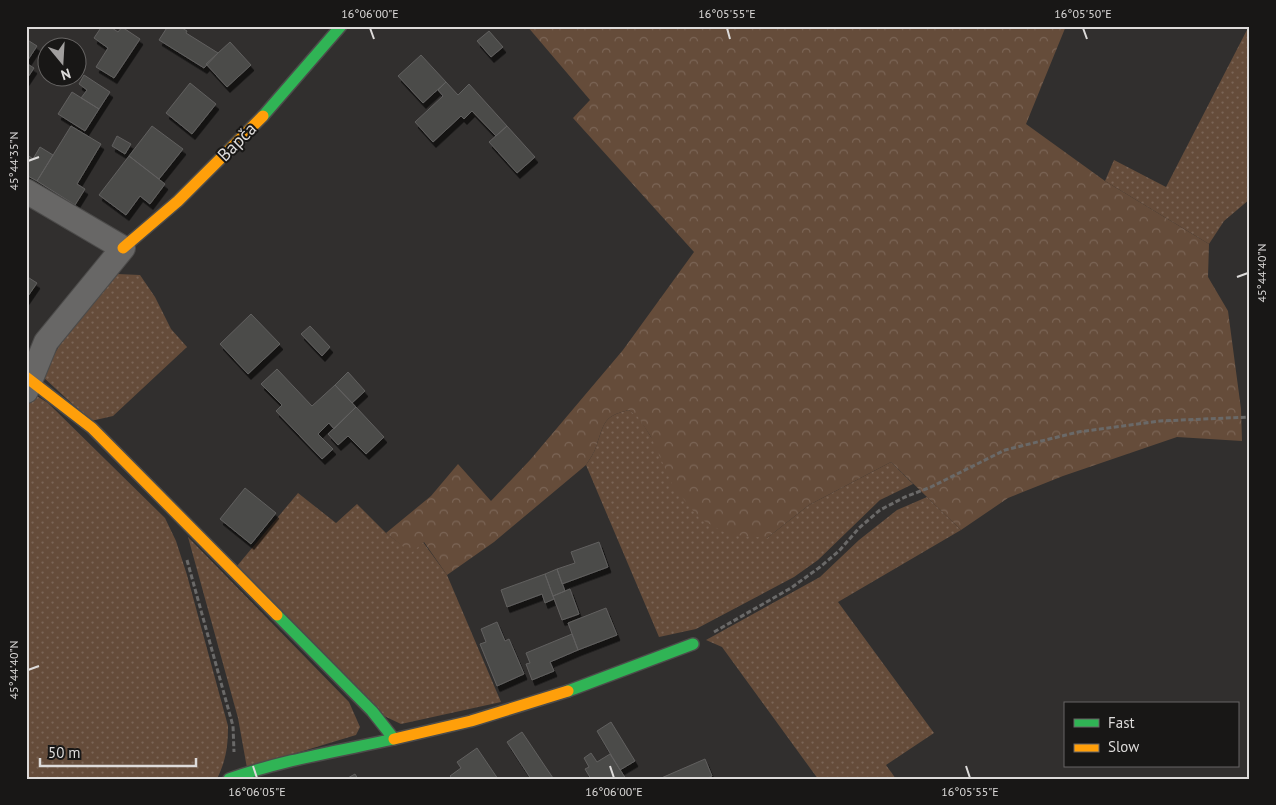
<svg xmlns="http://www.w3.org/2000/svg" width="1276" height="805" font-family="'PT Sans',sans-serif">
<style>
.grass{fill:url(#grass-dots)}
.forest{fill:url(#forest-crowns)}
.building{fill:#4c4b4a;stroke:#61605f;filter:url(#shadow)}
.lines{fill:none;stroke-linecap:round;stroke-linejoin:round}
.street-casing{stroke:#4c4b4a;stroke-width:26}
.fast-casing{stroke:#4c4b4a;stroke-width:14}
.slow-casing{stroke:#4c4b4a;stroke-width:14}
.path{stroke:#6a6968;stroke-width:3;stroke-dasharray:5 2.5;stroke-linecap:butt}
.street{stroke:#686766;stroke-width:24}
.fast{stroke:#30b455;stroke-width:11}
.slow{stroke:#ff9f0a;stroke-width:11}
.ticks{fill:none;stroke:#dddbda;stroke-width:2}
.labels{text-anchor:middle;stroke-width:4;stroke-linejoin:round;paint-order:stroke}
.street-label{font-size:18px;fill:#dddbda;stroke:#181716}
.neatline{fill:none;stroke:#dddbda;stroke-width:2}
.ticks-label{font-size:12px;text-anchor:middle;fill:#dddbda}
</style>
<defs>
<pattern id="grass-dots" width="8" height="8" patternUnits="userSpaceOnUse" patternTransform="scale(1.25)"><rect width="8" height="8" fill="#654c3a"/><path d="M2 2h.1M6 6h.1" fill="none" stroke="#7b6556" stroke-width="1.8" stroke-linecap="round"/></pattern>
<pattern id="forest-crowns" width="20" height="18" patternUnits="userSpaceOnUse" patternTransform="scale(1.25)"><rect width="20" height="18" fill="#654c3a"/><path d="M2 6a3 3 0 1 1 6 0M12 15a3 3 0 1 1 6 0" fill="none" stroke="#7b6556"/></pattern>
<filter id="shadow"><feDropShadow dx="3" dy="5.5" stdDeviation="0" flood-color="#0009"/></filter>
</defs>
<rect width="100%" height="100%" fill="#312f2e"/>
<!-- grass -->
<path class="grass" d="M1249 26 1250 199 1224 221 1209 244 1105 181 1114 160 1166 187Z
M117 274 140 275 155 297 171 329 187 347 113 416 91 421 43 377C60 336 89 308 117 274Z
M32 393 48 403 165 518 176 541 187 575 228 726C228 747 226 760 217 779H26V406Z
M629 410 638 416 651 437 767 538 809 505 891 462 913 484 880 500 818 560 794 577 696 629 659 637 586 465C590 459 594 453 596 447 604 425 602 416 629 410Z
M298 493 336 523 357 504 386 533 411 552 423 542 447 575 501 702 401 724 384 716 237 566Z
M927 497 961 530 838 602 934 733 886 765 896 779H818L722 647 706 640 820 577 859 540 897 510Z
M188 537 349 702 360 727 356 735 247 768 238 718Z"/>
<!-- forest -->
<path class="forest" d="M527 26H1066L1026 124 1105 181 1209 244 1208 277 1228 311 1241 409 1242 441 1177 437 1063 476 1008 498 961 530 891 462 809 505 767 538 727 534 699 518 673 486 651 437 638 417 629 410C602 416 604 425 596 447 594 453 590 459 586 465L494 542 447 575 424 542 411 553 386 533 431 496 458 464 491 501 530 460 623 350 694 252 573 118 590 100Z"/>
<!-- building -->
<path class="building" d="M102 26H109L118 32 122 27 140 39 114 78 96 67 108 48 94 38Z
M168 26H179L187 31 186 33 218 53 204 68 159 40Z
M489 31 503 47 491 57 477 41Z
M26 39 37 46 26 63Z
M230 42 251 65 227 87 206 64Z
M421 55 446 82 423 103 398 76Z
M26 63 34 68 26 80Z
M84 75 110 92 99 109 81 98 87 90 79 84Z
M446 82 458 95 469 84 507 126 496 136 472 111 464 119 461 116 433 142 415 122 443 96 438 90Z
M190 83 216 104 192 134 166 113Z
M72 92 99 109 85 131 58 114Z
M71 126 101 144 77 184 85 189 75 205 37 181Z
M152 126 183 149 159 179 129 156Z
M507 126 535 157 517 173 489 142Z
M117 136 131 144 125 154 112 146Z
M40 147 53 155 37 181 26 175V154L33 159Z
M129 156 165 184 150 204 140 196 126 215 99 195Z
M26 276 37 283 26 299Z
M251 314 280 344 248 374 220 344Z
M310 326 330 347 322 356 301 334Z
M277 369 312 406 335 385 356 407 334 429 329 423 318 434 333 449 322 459 276 411 282 405 261 384Z
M348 372 365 391 352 403 335 385Z
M356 407 384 437 366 454 348 436 338 445 328 434Z
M245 488 276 513 251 544 220 519Z
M599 542 608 567 562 584 557 569 575 563 571 552Z
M557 569 565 591 553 596 545 574Z
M545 574 554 599 545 603 542 594 507 607 501 590Z
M570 589 579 614 562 620 553 596Z
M606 608 617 635 578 650 568 623Z
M497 622 505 641 509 639 524 674 497 686 480 644 486 642 481 629Z
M572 634 578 650 550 662 554 671 532 680 526 664 530 663 526 653Z
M611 722 635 761 620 770 597 731Z
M522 732 553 778 552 779H531L507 742Z
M477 748 498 779H453L450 776 461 768 457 762Z
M591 753 597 762 610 754 626 779H591L585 769 589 767 584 758Z
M705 759 712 776 706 779H659Z
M355 774 358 779H346Z"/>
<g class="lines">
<defs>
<path id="street" d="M26 191 123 248 46 342 26 391"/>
<path id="fast" d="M263 116 341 26
M568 691 693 644
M229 779C282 760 339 751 394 739L372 711 277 615"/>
<path id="slow" d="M123 248 178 201 263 116
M26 377 92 428 277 615
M394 739 471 721 568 691"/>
</defs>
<!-- street casing -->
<use href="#street" class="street-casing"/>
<!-- fast casing -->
<use href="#fast" class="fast-casing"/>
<!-- slow casing -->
<use href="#slow" class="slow-casing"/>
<!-- path -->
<path class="path" d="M187 560 233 726 234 752
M714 632 791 588 820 567 839 551 859 528 880 510 905 497 931 487 1005 450 1078 432 1160 421 1250 417"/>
<!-- street -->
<use href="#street" class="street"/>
<!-- fast -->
<use href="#fast" class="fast"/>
<!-- slow -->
<use href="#slow" class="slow"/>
</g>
<!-- ticks -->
<path class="ticks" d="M370 28 374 39M727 28 730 39M1083 28 1087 39M28 161 39 157M1237 277 1248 273M28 670 39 666M253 766 257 778M610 766 614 778M966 766 970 778"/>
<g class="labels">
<!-- street labels -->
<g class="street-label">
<text transform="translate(237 142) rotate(-45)" y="6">Bapča</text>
</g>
</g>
<!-- border -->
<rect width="1276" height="805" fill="none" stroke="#181716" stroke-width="55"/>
<!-- legend -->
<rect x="1064" y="702" width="175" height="65" fill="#181716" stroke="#676564"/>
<rect x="1074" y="719" width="25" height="8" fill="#30b455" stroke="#676564"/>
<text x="1108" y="728" font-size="15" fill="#dddbda">Fast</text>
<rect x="1074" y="744" width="25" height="8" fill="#ff9f0a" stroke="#676564"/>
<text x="1108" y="752" font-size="15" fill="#dddbda">Slow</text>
<!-- north arrow -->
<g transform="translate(62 62) rotate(162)"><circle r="24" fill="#181716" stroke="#676564"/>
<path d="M0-4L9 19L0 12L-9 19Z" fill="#a19f9e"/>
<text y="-8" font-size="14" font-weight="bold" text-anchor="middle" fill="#dddbda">N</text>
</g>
<!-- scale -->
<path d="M40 758v8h156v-8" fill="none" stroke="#dddbda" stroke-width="2.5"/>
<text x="48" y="758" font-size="15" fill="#dddbda" stroke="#181716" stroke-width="4" paint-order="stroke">50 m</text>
<rect x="28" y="28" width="1220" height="750" class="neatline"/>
<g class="ticks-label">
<text x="370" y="18">16°06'00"E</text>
<text x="727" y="18">16°05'55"E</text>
<text x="1083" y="18">16°05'50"E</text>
<text transform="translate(14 161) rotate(-90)" y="4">45°44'35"N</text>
<text transform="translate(1262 273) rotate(-90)" y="4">45°44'40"N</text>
<text transform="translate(14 670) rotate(-90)" y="4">45°44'40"N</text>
<text x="257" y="796">16°06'05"E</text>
<text x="614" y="796">16°06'00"E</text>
<text x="970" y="796">16°05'55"E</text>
</g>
</svg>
